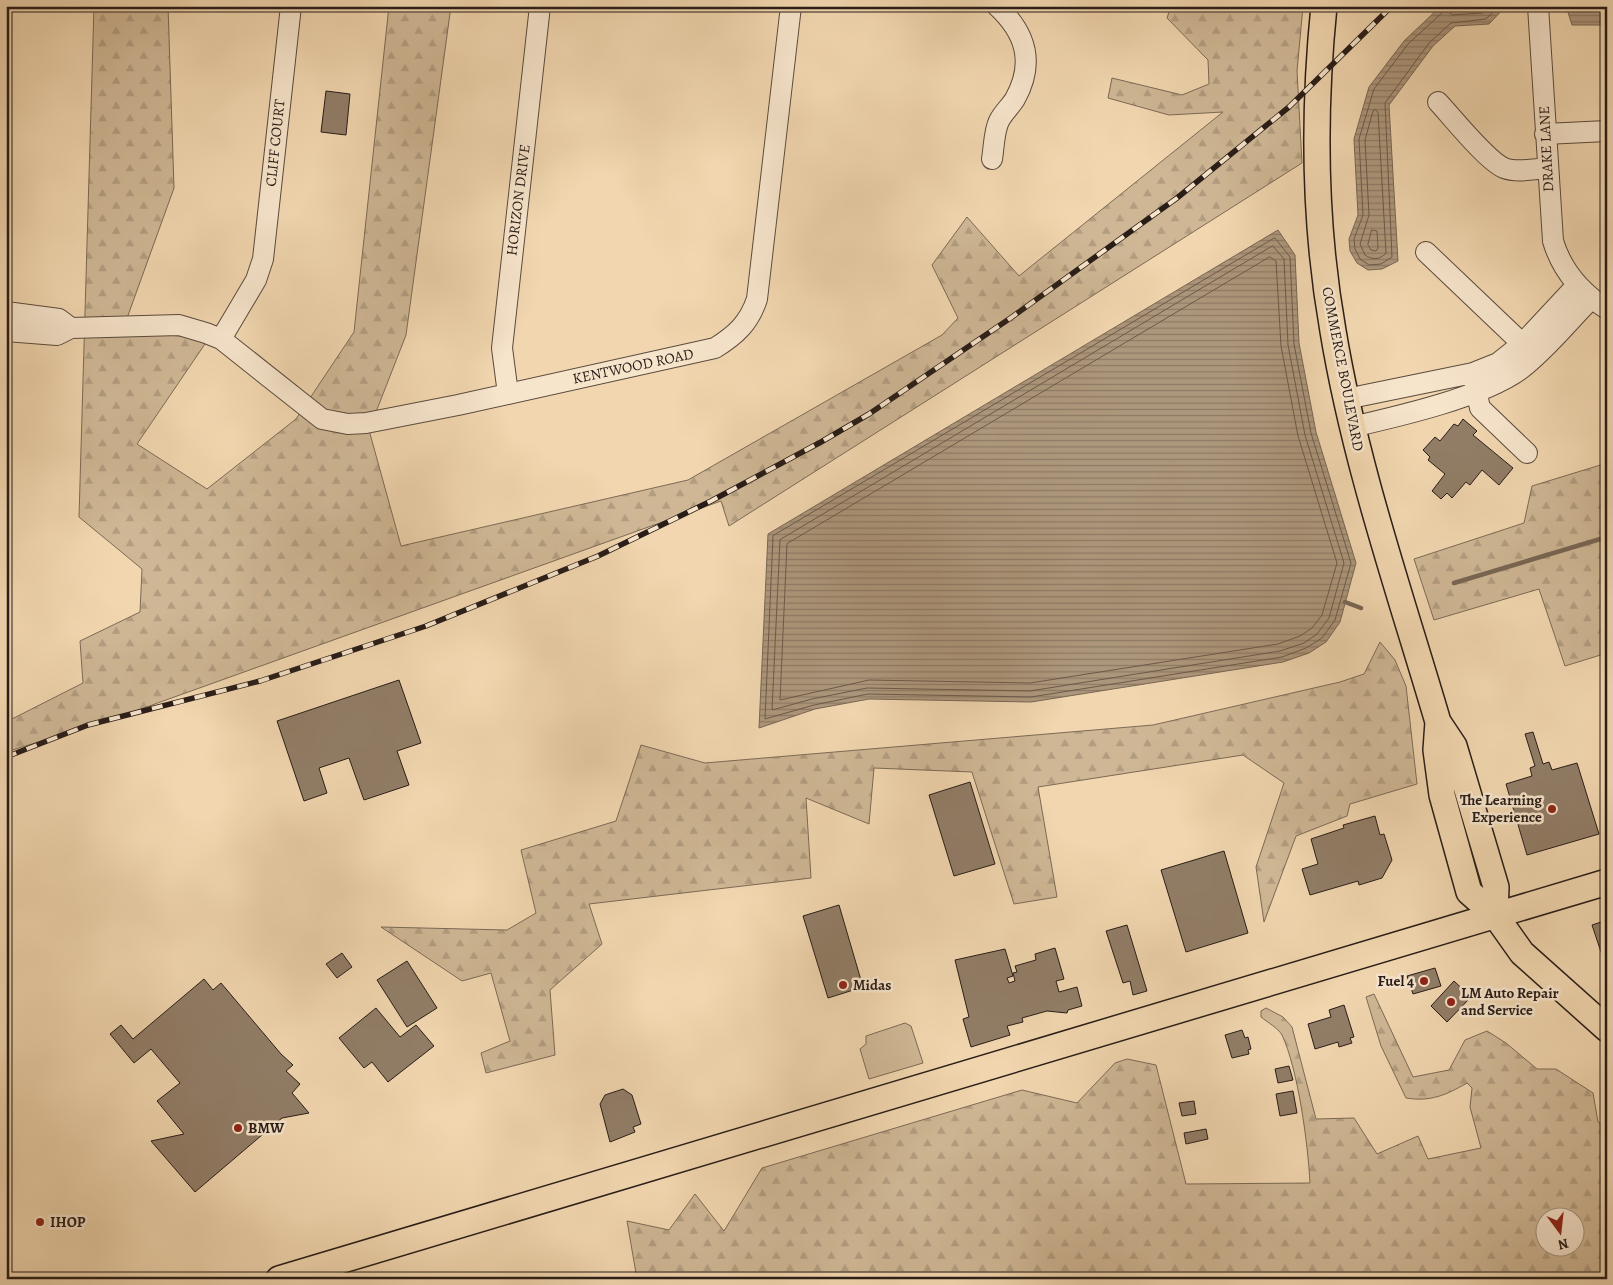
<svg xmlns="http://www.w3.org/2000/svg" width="1613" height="1285" font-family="Alegreya,serif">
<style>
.green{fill:#cfb795;stroke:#7c6a56}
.forest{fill:url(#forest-firs);stroke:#7c6a56;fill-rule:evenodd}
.water{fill:url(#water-rules);stroke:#786654}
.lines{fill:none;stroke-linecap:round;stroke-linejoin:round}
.shore{stroke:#6b5a4a;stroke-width:1}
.stream{stroke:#786654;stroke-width:4.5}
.building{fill:#917d67;stroke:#291d18}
.minor-casing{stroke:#5b4b3e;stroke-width:22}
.major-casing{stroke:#291d18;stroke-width:28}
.minor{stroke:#f6e4cb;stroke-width:20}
.major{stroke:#f1d6af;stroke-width:25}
.rail-casing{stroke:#291d18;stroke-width:5.5}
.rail{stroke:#f6e4cb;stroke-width:4;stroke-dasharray:11;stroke-linecap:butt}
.poi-dot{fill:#8f2418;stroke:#f6e4cb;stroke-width:2}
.labels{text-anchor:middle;stroke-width:5;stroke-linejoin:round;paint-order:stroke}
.street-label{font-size:15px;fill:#291d18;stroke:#f6e4cb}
.poi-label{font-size:15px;font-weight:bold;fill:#291d18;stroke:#f6e4cb;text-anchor:start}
</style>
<defs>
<pattern id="forest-firs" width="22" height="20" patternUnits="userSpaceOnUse" patternTransform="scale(1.25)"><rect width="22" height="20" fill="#cfb795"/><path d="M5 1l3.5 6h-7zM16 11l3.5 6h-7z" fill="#b29d80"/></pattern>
<pattern id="water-rules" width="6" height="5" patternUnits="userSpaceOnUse" patternTransform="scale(1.25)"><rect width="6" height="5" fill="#ad977c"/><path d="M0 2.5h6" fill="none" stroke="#8d7b65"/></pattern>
</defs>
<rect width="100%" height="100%" fill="#f1d6af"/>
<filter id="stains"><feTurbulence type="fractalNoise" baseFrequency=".004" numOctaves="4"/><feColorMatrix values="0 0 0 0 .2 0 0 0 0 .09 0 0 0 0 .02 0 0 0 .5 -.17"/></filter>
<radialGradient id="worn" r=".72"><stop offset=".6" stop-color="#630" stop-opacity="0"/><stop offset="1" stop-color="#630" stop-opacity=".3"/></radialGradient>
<!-- green -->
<path class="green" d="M905 1023 911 1026 923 1063 869 1079 860 1049 866 1044V1036Z"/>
<!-- forest -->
<path class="forest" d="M94 6H168L174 188 122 332 209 338 137 444 207 489 296 419 354 332 389 6H451L406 335 369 430 401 546 688 480 942 335 958 318 932 265 967 217 1019 276 1223 112 1169 115 1108 98 1112 78 1182 95 1209 84 1208 60 1167 18 1171 6H1303L1297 71 1302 163 729 526 721 501 113 719 6 752V722L83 683 80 641 140 612 142 569 79 517Z
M1607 463V653L1565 666 1539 589 1434 620 1414 559 1524 523 1532 486Z
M1380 642 1395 660 1406 686 1417 784 1350 804 1347 816 1296 836 1264 922 1256 867 1284 783 1243 755 1038 787 1057 897 1014 904 972 772 874 768 869 824 806 798 811 878 589 904 602 944 550 990 555 1055 486 1073 481 1053 510 1041 491 973 462 981 381 927 507 930 536 913 521 850 616 821 641 745 705 763 1153 725 1340 682 1364 674Z
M1374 994 1413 1077 1449 1070 1465 1040 1487 1031 1506 1043 1537 1069H1556L1593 1093 1598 1122 1607 1129V1279H637L627 1221 669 1230 695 1194 724 1231 762 1168 1022 1090 1077 1103 1115 1063 1127 1059 1156 1065 1186 1184 1310 1183C1308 1144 1298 1069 1282 1035 1278 1028 1267 1022 1261 1017V1011L1266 1008 1283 1017 1292 1027 1316 1119 1354 1118 1377 1154 1418 1136 1428 1159 1481 1148 1470 1107 1472 1088 1467 1083C1446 1095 1431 1102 1406 1098L1381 1046 1366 997ZM1546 1218H1576V1248H1546Z"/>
<!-- water -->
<path class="water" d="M1441 6H1506L1489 24 1455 26 1433 46 1389 105 1398 261 1382 269 1368 270 1357 263 1350 251 1349 239 1358 215 1354 139 1369 87 1404 41Z
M1566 6H1607V25H1572Z
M1278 230 1295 255 1299 343 1316 432 1356 563 1340 622 1326 642 1309 653 1283 662 1031 702 869 699 815 709 759 728 768 534Z"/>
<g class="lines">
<!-- shore -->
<path class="shore" d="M1444 6 1443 12 1408 44 1374 89 1359 139 1363 215 1354 239 1355 249 1360 259 1369 265 1381 264 1392 257 1385 103 1429 43 1451 23 1486 19 1499 6
M1451 6 1450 13 1452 15 1483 13 1490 6
M1376 110 1378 112 1386 253C1380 260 1372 260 1365 255L1360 244 1369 215 1365 140 1373 111Z
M1372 230 1377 231 1378 248 1376 251 1371 250 1368 245Z
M1275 238 1290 257 1294 344 1311 433 1351 563 1335 620 1322 638 1306 648 1282 657 1031 697 868 694 814 705 765 719 773 536Z
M1273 246 1284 259 1288 345 1305 435 1344 563 1329 618 1317 634 1304 643 1280 651 1030 691 867 688 812 699 772 710 780 540Z
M1270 257 1276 261 1281 346 1298 436 1337 563 1322 615 1312 628 1300 636 1278 644 1030 683 869 680 780 700 787 544Z"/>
<!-- stream -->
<path class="stream" d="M1454 583 1607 537
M1345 602 1361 608"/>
</g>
<!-- building -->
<path class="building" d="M326 91 350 94 346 135 321 132Z
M1463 419 1477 431 1473 435 1513 468 1499 485 1482 470 1470 485 1466 482 1452 498 1447 493 1441 499 1432 491 1445 474 1428 460 1430 457 1423 450 1435 437 1440 441 1454 424 1458 426Z
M399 680 421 743 397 751 409 785 364 800 349 758 319 768 327 793 304 801 277 721Z
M1533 732 1543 764 1549 762 1552 770 1577 763 1599 834 1527 855 1506 784 1532 776 1530 768 1535 766 1525 734Z
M970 782 995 864 954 876 929 795Z
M1375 816 1380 835 1384 834 1392 860 1382 878 1359 885 1358 881 1310 895 1302 869 1318 864 1311 839 1344 828 1343 825Z
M1224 851 1248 933 1186 952 1161 870Z
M839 905 863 987 828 998 803 916Z
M1607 920V957L1603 958 1592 925Z
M1127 925 1147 991 1133 995 1130 981 1123 983 1106 931Z
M1055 948 1064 979 1056 981 1059 992 1077 987 1082 1006 1068 1010 1067 1013 1047 1011 1022 1018 1023 1022 1007 1026 1010 1035 971 1047 963 1019 969 1017 955 960 1005 949 1013 976 1007 978 1009 983 1015 981 1013 973 1017 972 1015 966 1036 960 1035 954Z
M342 953 352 967 337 978 326 964Z
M407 961 437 1008 407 1027 377 980Z
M1435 968 1441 986 1413 994 1407 976Z
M204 979 213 990 221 983 281 1054 293 1065 286 1071 300 1084 292 1093 309 1113 282 1118 195 1192 151 1141 184 1134 157 1101 180 1083 151 1049 134 1063 110 1034 121 1025 133 1039Z
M1454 981 1471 997 1447 1022 1431 1006Z
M1344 1005 1354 1037 1350 1038 1352 1043 1339 1047 1338 1042 1315 1049 1308 1024 1331 1017 1329 1010Z
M376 1008 400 1037 416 1025 434 1046 388 1082 372 1062 364 1068 339 1038Z
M1242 1030 1245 1038 1248 1037 1251 1049 1248 1050 1249 1054 1232 1058 1225 1035Z
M1289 1066 1293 1080 1278 1083 1275 1069Z
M623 1089 632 1095 641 1124 633 1127 635 1132 610 1142 600 1104 605 1095Z
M1293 1091 1297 1113 1280 1116 1276 1094Z
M1194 1101 1196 1114 1182 1116 1179 1103Z
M1206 1129 1208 1139 1186 1144 1184 1133Z"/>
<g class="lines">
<defs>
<path id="minor" d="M1538 6 1553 241C1562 271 1580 292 1607 309
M1438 102C1452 117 1487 161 1504 168 1517 173 1533 169 1547 168
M1545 134 1607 131
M992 159C994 147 994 131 999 121 1003 113 1010 107 1015 99 1035 63 1026 33 997 6
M1426 252 1532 353
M6 312 59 319 71 328
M6 331 57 335 71 328 179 325 206 333 221 339 322 419 348 424 366 423 458 405 715 348C736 335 749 323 757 299L791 6
M221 339 256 280 263 259 291 6
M1474 380 1480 408 1527 453
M508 394 502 348 540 6
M1346 399 1473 373 1498 363 1523 343 1577 285
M1352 427C1400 416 1483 397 1521 369 1547 349 1568 322 1591 299"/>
<path id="major" d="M1324 6C1313 114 1314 224 1333 331 1355 464 1400 593 1438 722L1454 746 1496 887 1495 915
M1438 722 1436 750 1442 795 1469 892 1495 915 1522 953 1607 1029
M279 1279 1607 882"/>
</defs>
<!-- minor casing -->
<use href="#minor" class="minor-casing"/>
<!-- major casing -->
<use href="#major" class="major-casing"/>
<!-- minor -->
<use href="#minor" class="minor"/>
<!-- major -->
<use href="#major" class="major"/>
<defs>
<path id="rail" d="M6 757 88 725 260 681 426 626 598 556 711 501 821 442 869 414 1012 317 1177 198 1289 107 1392 6"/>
</defs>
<!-- rail casing -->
<use href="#rail" class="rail-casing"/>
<!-- rail -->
<use href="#rail" class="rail"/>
</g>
<!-- markers -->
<g class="poi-dot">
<circle cx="1552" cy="809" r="5"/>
<circle cx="1424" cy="981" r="5"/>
<circle cx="843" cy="985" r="5"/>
<circle cx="1451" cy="1002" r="5"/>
<circle cx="238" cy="1128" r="5"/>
<circle cx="40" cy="1222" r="5"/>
</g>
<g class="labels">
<!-- street labels -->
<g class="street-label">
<text transform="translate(275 143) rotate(-84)" y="5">CLIFF COURT</text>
<text transform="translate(1546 149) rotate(-93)" y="5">DRAKE LANE</text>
<text transform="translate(518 200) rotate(-83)" y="5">HORIZON DRIVE</text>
<text transform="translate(633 366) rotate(-12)" y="5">KENTWOOD ROAD</text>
<text transform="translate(1343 369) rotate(79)" y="5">COMMERCE BOULEVARD</text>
</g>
<!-- poi labels -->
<g class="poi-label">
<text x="1542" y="805" text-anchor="end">The Learning<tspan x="1542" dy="17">Experience</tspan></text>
<text x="1414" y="986" text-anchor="end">Fuel 4</text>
<text x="853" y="990">Midas</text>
<text x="1461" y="998">LM Auto Repair<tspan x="1461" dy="17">and Service</tspan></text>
<text x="248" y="1133">BMW</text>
<text x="50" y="1227">IHOP</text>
</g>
</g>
<!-- margin -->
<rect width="1613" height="1285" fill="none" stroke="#f1d6af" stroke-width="25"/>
<rect x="8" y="8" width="1598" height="1270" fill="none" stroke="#291d18" stroke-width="2.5"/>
<rect x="12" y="12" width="1588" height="1260" fill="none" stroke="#291d18"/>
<!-- north arrow -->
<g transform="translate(1560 1232) rotate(165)"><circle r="24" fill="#f6e4cb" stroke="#a49483"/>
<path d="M0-4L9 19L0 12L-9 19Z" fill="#8f2418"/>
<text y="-8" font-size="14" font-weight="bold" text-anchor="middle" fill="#291d18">N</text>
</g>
<rect width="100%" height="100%" filter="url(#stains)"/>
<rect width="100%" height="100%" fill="url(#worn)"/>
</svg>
